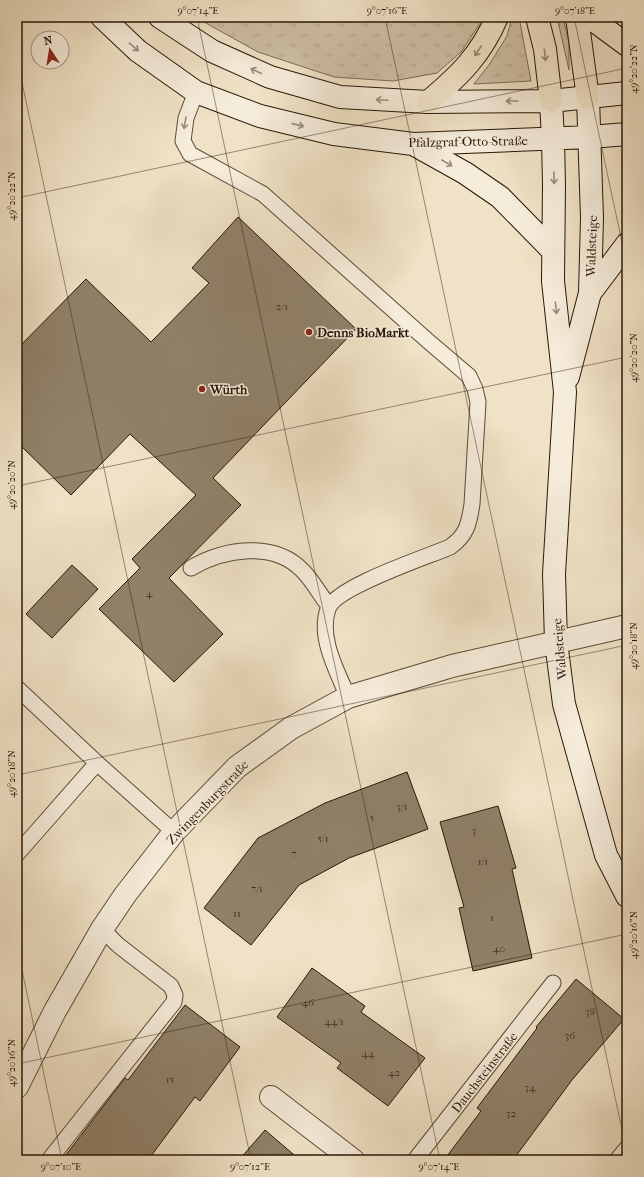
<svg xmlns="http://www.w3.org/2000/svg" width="644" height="1177" font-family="'IM FELL French Canon',serif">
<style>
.grass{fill:url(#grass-tufts);stroke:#7b6b56}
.building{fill:#90816a;stroke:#281706}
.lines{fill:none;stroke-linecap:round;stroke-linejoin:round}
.lane-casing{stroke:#5a4a36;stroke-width:17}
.street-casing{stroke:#5a4a36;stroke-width:24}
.secondary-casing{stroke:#281706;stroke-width:24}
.highway-casing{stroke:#281706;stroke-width:24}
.lane{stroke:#f5ecda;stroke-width:15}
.street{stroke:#f5ecda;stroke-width:22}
.secondary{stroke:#f5ecda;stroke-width:22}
.highway{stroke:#f0e2c6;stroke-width:22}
.oneway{stroke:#998c7b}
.oneway2{stroke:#968770}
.ticks{fill:none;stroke:#281706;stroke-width:1;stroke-opacity:0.45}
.poi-dot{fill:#8f2418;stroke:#f5ecda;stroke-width:1.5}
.labels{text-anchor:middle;stroke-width:3;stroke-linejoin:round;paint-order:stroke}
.number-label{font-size:11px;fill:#42321f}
.street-label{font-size:13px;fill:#281706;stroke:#f5ecda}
.poi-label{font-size:13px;font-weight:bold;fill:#281706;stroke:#f5ecda;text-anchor:start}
.neatline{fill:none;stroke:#281706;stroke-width:1.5}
.ticks-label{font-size:10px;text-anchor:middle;fill:#281706}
</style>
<defs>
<pattern id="grass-tufts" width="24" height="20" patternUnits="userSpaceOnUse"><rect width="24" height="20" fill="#cebfa5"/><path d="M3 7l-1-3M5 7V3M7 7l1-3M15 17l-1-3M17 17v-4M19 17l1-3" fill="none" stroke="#b1a38d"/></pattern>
</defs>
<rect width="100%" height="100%" fill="#f0e2c6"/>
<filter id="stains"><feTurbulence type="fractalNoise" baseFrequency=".005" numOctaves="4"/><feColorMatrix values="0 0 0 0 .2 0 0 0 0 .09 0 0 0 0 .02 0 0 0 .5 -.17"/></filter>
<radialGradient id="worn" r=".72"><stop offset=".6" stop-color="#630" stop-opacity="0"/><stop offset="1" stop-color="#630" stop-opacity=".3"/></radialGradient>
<!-- grass -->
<path class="grass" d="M195 17H483V19L461 52 437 73 393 81 334 77 258 52Z
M512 17H519L531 81 474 84 489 65 507 36Z
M557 17H563L569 43V70Z"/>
<!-- building -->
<path class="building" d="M238 217 356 329 213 478 241 505 169 578 223 634 174 682 99 609 140 568 132 559 196 495 130 434 71 495 17 442V349L86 279 151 342 209 283 192 268Z
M72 565 98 589 52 638 26 614Z
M407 772 428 829 349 858 299 885 251 945 204 908 258 838 325 803Z
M498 806 516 868 512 869 532 958 473 971 459 908 464 907 440 822Z
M312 968 365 1006 361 1012 425 1058 388 1106 337 1068 341 1063 277 1017Z
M576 979 624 1019 572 1080 513 1160H444L481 1111 477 1108 537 1028 536 1027Z
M185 1005 240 1047 200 1101 195 1097 148 1160H62L125 1078 128 1080Z
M265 1130 300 1160H239Z"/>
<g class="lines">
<defs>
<path id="lane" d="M196 92 186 118 183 141 190 154 263 194 428 341 469 376 475 389 478 402 472 504C469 524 467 535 450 547 427 557 335 587 328 609 318 637 337 671 348 697
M191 568C223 549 274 540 303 571 313 581 320 595 329 606
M17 688 97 763 174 832
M17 854 97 763
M49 1160 174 1002 175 995 171 986 118 945 102 929
M415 1160 553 983
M617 1160 627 1148"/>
<path id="street" d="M17 1087 55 1011 102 929 125 895 174 832 237 767 291 728 348 697 452 666 627 626
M271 1097 353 1160"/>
<path id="secondary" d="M102 17 138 51 196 92 260 116 334 134 413 144 590 137 627 134
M160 17 212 51 270 77 340 97 428 102 551 101 627 93
M551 101 553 139 554 185 553 281 565 392 554 574 556 642 564 704 606 855 627 896
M413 144 465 173 500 197 553 251
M590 293 627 244
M568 377 590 293 592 218 588 98"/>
<path id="highway" d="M537 17 545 49 551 101
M577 17 588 98
M589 17 627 45
M428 102C459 76 481 55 497 17"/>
</defs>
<!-- lane casing -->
<use href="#lane" class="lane-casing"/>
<!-- street casing -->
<use href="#street" class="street-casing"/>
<!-- secondary casing -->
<use href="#secondary" class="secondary-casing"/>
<!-- highway casing -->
<use href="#highway" class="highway-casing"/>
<!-- lane -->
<use href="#lane" class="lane"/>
<!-- street -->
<use href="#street" class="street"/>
<!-- secondary -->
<use href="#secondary" class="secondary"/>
<!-- highway -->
<use href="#highway" class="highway"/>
</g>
<!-- one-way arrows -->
<defs><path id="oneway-shaft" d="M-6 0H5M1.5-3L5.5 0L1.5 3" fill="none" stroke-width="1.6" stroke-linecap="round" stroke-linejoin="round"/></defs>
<g class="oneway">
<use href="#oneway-shaft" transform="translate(134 47) rotate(41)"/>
<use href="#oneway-shaft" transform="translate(256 71) rotate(-155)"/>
<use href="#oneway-shaft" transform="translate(382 100) rotate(-177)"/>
<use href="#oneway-shaft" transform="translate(512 101) rotate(180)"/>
<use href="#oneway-shaft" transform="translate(185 123) rotate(100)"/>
<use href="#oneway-shaft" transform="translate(298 125) rotate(13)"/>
<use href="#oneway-shaft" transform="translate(447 163) rotate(30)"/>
<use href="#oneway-shaft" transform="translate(554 178) rotate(89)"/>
<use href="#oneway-shaft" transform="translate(556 308) rotate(84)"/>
</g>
<g class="oneway2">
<use href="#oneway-shaft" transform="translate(478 51) rotate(123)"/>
<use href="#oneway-shaft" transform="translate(545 55) rotate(83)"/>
</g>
<!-- ticks -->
<path class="ticks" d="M197 17 440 1160M385 17 627 1153M574 17 627 266M17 59 251 1160M17 198 627 68M17 486 627 357M17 775 627 645M17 946 62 1160M17 1064 627 934"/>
<!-- markers -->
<g class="poi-dot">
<circle cx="309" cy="332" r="4"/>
<circle cx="202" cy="389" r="4"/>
</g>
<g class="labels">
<!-- number labels -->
<g class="number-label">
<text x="282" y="310">2/1</text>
<text x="149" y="597">4</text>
<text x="402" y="810">3/1</text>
<text x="372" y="821">5</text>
<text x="474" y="834">3</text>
<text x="323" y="842">5/1</text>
<text x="294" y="857">7</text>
<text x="483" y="865">1/1</text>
<text x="257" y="892">7/1</text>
<text x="237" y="917">11</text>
<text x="492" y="921">1</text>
<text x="499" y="952">40</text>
<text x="308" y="1006">46</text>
<text x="590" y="1015">38</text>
<text x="334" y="1025">44/1</text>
<text x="570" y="1039">36</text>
<text x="368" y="1057">44</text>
<text x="394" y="1076">42</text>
<text x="170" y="1083">15</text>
<text x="530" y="1091">34</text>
<text x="511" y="1117">32</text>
</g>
<!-- street labels -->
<g class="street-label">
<text transform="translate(468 141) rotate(-1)" y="5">Pfalzgraf-Otto-Straße</text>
<text transform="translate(591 246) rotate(-88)" y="5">Waldsteige</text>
<text transform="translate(559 649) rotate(-95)" y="5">Waldsteige</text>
<text transform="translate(207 802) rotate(-46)" y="5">Zwingenburgstraße</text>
<text transform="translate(484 1072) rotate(-52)" y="5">Dauchsteinstraße</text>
</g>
<!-- poi labels -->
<g class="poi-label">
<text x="317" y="337">Denns BioMarkt</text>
<text x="210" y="394">Würth</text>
</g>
</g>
<!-- margin -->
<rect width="644" height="1177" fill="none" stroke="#f0e2c6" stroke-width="44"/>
<!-- north arrow -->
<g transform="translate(50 50) rotate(348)"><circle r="19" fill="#f5ecda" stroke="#a39785"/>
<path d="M0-3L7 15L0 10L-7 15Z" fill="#8f2418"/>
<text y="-6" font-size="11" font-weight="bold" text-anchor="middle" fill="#281706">N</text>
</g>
<rect x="22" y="22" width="600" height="1133" class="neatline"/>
<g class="ticks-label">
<text x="198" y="14">9°07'14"E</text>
<text x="387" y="14">9°07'16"E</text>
<text x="575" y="14">9°07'18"E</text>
<text transform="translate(633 69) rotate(-90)" y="4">49°20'22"N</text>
<text transform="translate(11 196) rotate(-90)" y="4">49°20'22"N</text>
<text transform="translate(633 358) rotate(-90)" y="4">49°20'20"N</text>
<text transform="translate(11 485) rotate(-90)" y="4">49°20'20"N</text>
<text transform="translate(633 646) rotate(-90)" y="4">49°20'18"N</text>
<text transform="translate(11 774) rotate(-90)" y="4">49°20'18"N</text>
<text transform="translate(633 935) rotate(-90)" y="4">49°20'16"N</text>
<text transform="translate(11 1063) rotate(-90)" y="4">49°20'16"N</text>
<text x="61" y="1170">9°07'10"E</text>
<text x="250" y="1170">9°07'12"E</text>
<text x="439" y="1170">9°07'14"E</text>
</g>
<rect width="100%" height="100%" filter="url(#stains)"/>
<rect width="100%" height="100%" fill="url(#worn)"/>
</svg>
